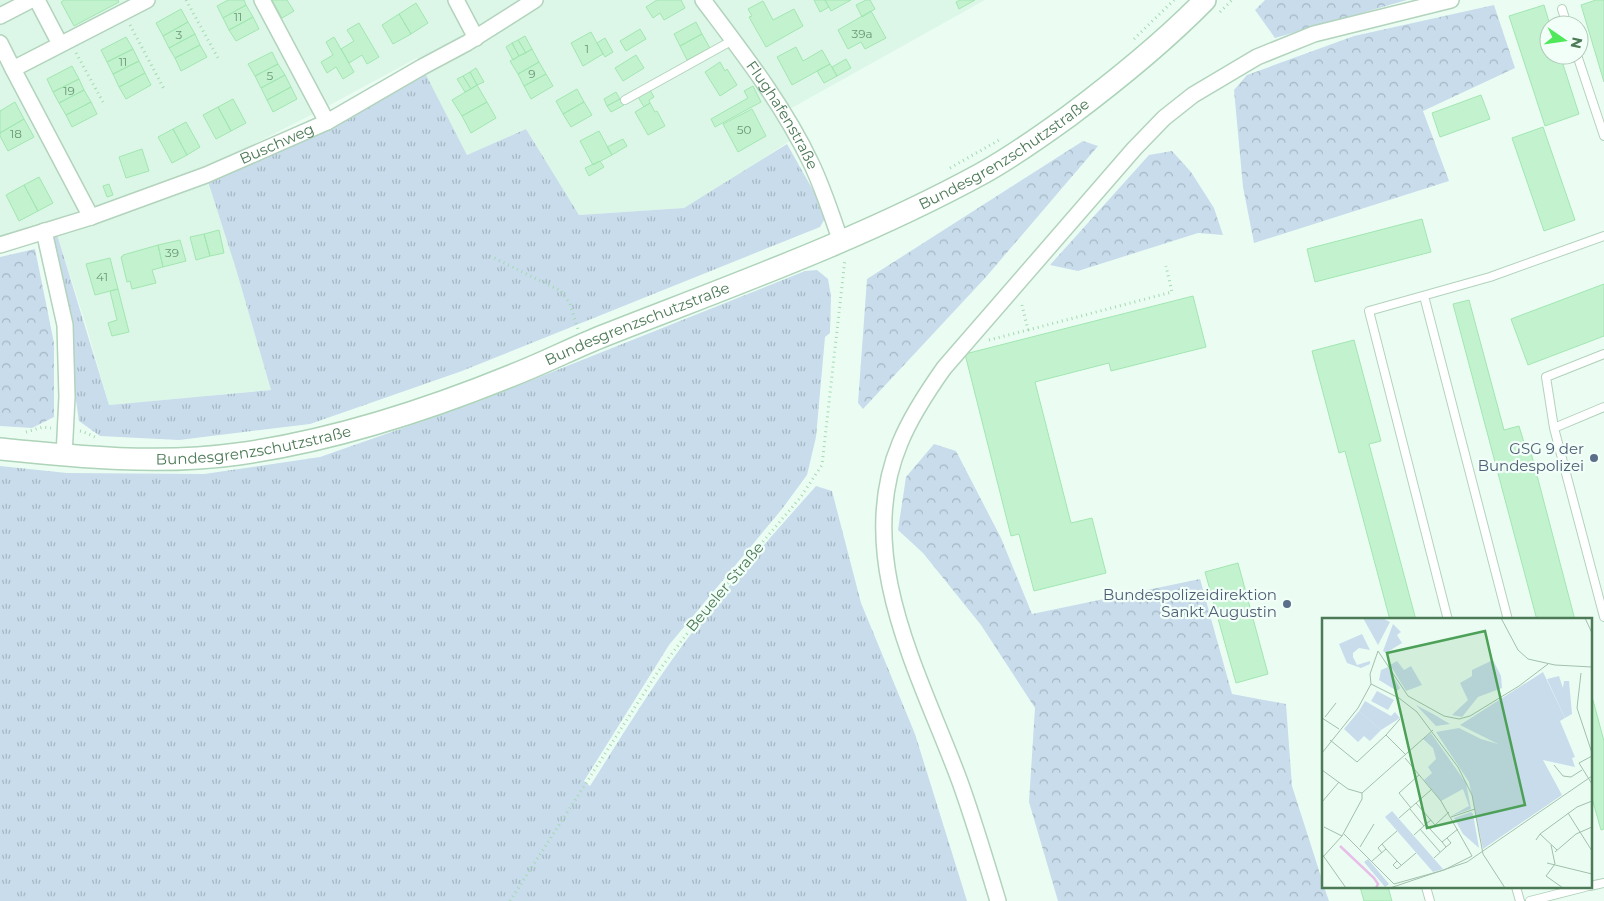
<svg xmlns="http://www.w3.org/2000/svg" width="1604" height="901" font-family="Montserrat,sans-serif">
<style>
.residential{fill:#dcf7e7}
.grass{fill:url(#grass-tufts)}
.forest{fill:url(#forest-crowns)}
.building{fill:#c2f3ce;stroke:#a2e6b1}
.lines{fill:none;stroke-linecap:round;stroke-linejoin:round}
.lane-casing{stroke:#b2d3bc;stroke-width:10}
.street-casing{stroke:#b2d3bc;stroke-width:18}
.secondary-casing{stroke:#add3b8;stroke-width:24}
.path{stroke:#a4d9b0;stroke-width:3;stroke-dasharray:1 4;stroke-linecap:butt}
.lane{stroke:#fff;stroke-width:8}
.street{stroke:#fff;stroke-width:15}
.secondary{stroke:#fff;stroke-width:21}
.service-dot{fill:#5c6f8a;stroke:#f2fff8;stroke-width:2}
.labels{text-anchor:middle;stroke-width:4.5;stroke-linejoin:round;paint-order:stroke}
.number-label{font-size:12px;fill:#6a9874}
.street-label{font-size:15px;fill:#4c7956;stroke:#f2fff8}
.service-label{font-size:15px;fill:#4e5e75;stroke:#f2fff8;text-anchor:end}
.inset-river{fill:none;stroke:#e8bee8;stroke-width:2.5}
.inset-road{fill:none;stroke:#a2c0ab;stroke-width:1}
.view{fill:#4da057;fill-opacity:0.15;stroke:#4da057;stroke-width:2.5}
.inset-edge{fill:none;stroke:#4c7956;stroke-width:2.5}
</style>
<defs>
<pattern id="grass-tufts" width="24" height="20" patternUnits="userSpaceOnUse" patternTransform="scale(1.25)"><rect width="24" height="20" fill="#c8dcec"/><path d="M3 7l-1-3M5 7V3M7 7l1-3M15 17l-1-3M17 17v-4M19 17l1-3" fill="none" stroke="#a5b7c2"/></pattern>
<pattern id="forest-crowns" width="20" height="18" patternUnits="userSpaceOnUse" patternTransform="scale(1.25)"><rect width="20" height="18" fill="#c8dcec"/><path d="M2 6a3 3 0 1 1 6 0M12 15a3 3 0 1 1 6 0" fill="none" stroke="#a5b7c2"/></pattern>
</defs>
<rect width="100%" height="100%" fill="#ebfdf3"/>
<!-- residential -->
<path class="residential" d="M0 0H985L790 109 803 132 728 182 684 208 579 215 526 129 467 155 417 58 317 112 207 168 271 390 109 405 85 322 52 220 0 237Z"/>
<!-- grass -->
<path class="grass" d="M422 67 467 155 526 129 579 215 684 208 787 144 827 215 820 227 462 371 310 424 179 440 100 436 79 421 65 325 44 231 55 228 109 405 271 390 236 269 206 175Z
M817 270 828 279 831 296 830 333 825 337 816 437 807 475 782 509 669 645 584 781 590 786C620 739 649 691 682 646 723 590 770 538 816 486L832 491 861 603 915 734 967 901H0V466L67 473 204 474 320 457 477 402 805 271Z"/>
<!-- forest -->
<path class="forest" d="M1265 0H1407L1275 38 1255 10Z
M1494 5 1515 68 1423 111 1449 181 1254 243 1243 187 1234 90 1247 75 1354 36Z
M1083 141 1098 146 986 277 863 409 858 403 867 279Z
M1172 151 1191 172 1214 208 1223 235 1198 233 1078 271 1050 265 1149 155Z
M35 249 54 343V417L32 428 0 426V257Z
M934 444 956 451 1001 538 1032 614 1200 579 1232 694 1286 704 1292 786 1323 883V887H1324L1329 901H1058L1029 802 1035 708 981 625 923 553 898 530 906 477Z"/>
<!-- building -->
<path class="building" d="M64 0H118L119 2 74 26 61 2Z
M228 0H244L246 5 223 18 217 6Z
M272 0H287L294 11 282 18Z
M657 0H681L685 8 664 20 660 13 653 18 646 7Z
M814 0H825L829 7 820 12Z
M825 0H851L831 11Z
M866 0H870L875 9 862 17 856 5Z
M960 0H975L959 9 956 2Z
M1596 0H1604V82L1581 5Z
M763 1 773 20 794 9 803 26 766 47 749 17 752 16 748 9Z
M416 3 428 23 411 34 399 14Z
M246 5 253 17 229 30 223 18Z
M1544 5 1550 25H1549V55H1560L1579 114 1545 126 1509 16Z
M181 9 188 22 163 36 156 23Z
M871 11 886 38 865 49 861 42 848 49 838 30Z
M399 14 411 34 393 44 382 25Z
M253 17 259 29 236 41 229 30Z
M188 22 195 34 169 48 163 36Z
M696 22 702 34 680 46 674 34Z
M359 23 379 57 367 64 362 55 349 63 341 49 354 41 347 30Z
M640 29 646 39 626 51 620 41Z
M591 32 603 54 583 66 571 43Z
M195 34 200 45 175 58 169 48Z
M702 34 710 48 687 60 680 46Z
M525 36 532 49 526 53 518 40Z
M126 37 133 49 107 62 101 50Z
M334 37 354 72 343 79 336 67 327 73 321 62 333 55 326 42Z
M605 38 613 52 605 57 597 43Z
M518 40 526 53 519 56 512 43Z
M512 43 519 56 513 60 506 47Z
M200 45 207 57 181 71 175 58Z
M796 47 803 61 822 50 830 64 792 85 777 57Z
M133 49 139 61 113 74 107 62Z
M532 49 539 62 518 74 510 61Z
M272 52 278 64 255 76 248 64Z
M636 55 644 68 623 81 615 68Z
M846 59 851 68 837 76 832 67Z
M139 61 145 73 119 87 113 74Z
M539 62 546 74 524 86 518 74Z
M720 62 725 71 727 69 737 85 720 96 705 72Z
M278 64 285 75 261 88 255 76Z
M830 64 837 76 824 83 817 71Z
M72 66 79 79 53 92 47 79Z
M476 68 484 82 477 85 470 72Z
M470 72 477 85 471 89 463 76Z
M145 73 151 85 126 99 119 87Z
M546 74 553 86 531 99 524 86Z
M285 75 291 87 267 100 261 88Z
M463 76 471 89 465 92 457 79Z
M79 79 84 90 59 103 53 92Z
M477 85 487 102 462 116 452 100Z
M753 86 761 102 715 127 711 119 748 98 744 91Z
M291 87 297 99 273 112 267 100Z
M577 89 584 102 563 114 556 101Z
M84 90 91 102 66 115 59 103Z
M650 90 654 97 649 100 650 103 644 107 638 97Z
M616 92 620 99 607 106 604 99Z
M1481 95 1490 119 1440 137 1432 113Z
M233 99 246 123 231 131 218 107Z
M620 99 624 105 611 112 607 106Z
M15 102 24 119 0 133V111Z
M91 102 97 114 72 127 66 115Z
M487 102 496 118 471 133 462 116Z
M584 102 592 115 571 127 563 114Z
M650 103 655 112 657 111 665 126 648 135 635 112Z
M218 107 231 131 216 139 203 115Z
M752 109 766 136 738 152 723 124Z
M24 119 34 137 8 151 0 136V133Z
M186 122 200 147 187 155 173 129Z
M1543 127 1575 220 1544 231 1512 138Z
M173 129 187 155 172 163 158 137Z
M599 131 612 155 593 165 580 141Z
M623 139 627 146 612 155 607 147Z
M142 149 149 171 126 178 119 157Z
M600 161 604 167 589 176 585 168Z
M39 177 53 203 38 211 24 185Z
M109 184 113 195 107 197 103 186Z
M24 185 38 211 19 221 6 195Z
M1422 219 1431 252 1315 282 1307 249Z
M219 230 224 253 210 256 204 234Z
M204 234 210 256 196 260 190 237Z
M180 240 186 261 163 267 158 245Z
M158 245 163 267 152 270 156 283 132 289 130 281 127 282 121 257 123 256V255Z
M110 258 118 289 95 295 86 264Z
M1604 284V336L1528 365 1511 319Z
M118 289 129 332 112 336 108 323 117 320 110 291Z
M1193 296 1206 347 1111 371 1109 363 1035 382 1071 523 1092 518 1106 573 1034 591 1019 534 1011 536 965 354Z
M1469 300 1504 430 1519 426 1525 446 1529 445 1575 620H1537L1453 304Z
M1354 340 1381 441 1369 444 1416 620H1390L1345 451 1339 453 1312 351Z
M1238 563 1268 674 1236 683 1205 572Z
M1590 689 1604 741V829L1601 830 1590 791Z
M1360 887H1388L1392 901H1364Z"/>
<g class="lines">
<defs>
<path id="lane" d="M1562 9 1567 25
M1577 55 1604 136
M625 100 733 40
M1424 296 1508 620
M1604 354 1546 377 1554 428 1604 407
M1554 428 1604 617
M1448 620 1369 311 1490 277 1604 236
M1590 886 1604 883
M1426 887 1430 901
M1516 887 1520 901
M1530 901 1585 887"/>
<g id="street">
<path d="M37 0 60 44"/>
<path d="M262 0 327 122"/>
<path d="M456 0 476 38"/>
<path id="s1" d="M703 0C742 52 783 104 811 163 823 188 832 216 841 242"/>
<path d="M0 16 31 0"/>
<path d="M0 43 13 69 147 0"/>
<path d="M13 69 91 217"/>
<path d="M44 231 65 325 67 397 64 456"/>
<path id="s2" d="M0 245 91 217 206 175 327 122 422 67 467 43 535 0"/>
<path d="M998 901C986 861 974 821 960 782 921 676 852 557 900 443 911 416 927 392 944 368L1134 149 1164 118 1193 95 1257 57 1314 34 1451 0"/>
</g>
<g id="secondary">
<path id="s3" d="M0 449C78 457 160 465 238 454 339 440 437 407 530 368 554 358 578 346 603 336 730 286 860 240 981 174 1012 157 1040 137 1069 116 1117 80 1163 43 1205 0"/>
</g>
</defs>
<!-- lane casing -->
<use href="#lane" class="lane-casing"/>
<!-- street casing -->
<use href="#street" class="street-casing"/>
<!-- secondary casing -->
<use href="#secondary" class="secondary-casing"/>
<!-- path -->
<path class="path" d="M186 0 218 58
M1220 12 1232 0
M130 25 164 89
M1134 39 1174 0
M76 53 103 102
M950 168 1001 139
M490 256 561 291 570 304 578 329
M1028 330 1172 292 1166 266
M989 340 1028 330 1022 305
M80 431 84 432 97 438
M26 432 43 427 51 428
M510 901 657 673 709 605 800 498 822 465 845 259"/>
<!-- lane -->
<use href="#lane" class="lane"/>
<!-- street -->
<use href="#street" class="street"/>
<!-- secondary -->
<use href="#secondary" class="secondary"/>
</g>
<!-- markers -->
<g class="service-dot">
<circle cx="1594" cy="458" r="5"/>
<circle cx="1287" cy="604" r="5"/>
</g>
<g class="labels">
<!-- number labels -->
<g class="number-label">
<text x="238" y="21">11</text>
<text x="862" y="38">39a</text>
<text x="179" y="39">3</text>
<text x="587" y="53">1</text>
<text x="123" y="66">11</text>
<text x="532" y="78">9</text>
<text x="270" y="80">5</text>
<text x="69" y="95">19</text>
<text x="744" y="134">50</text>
<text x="16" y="138">18</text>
<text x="172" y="257">39</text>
<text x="102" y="281">41</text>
</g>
<!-- street labels -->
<g class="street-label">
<text dy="5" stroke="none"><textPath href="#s1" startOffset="140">Flughafenstraße</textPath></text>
<text dy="5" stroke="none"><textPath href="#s2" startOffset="295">Buschweg</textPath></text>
<text dy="5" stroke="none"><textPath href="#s3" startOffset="1065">Bundesgrenzschutzstraße</textPath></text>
<text dy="5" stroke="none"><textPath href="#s3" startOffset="660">Bundesgrenzschutzstraße</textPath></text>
<text dy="5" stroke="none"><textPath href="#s3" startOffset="255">Bundesgrenzschutzstraße</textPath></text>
<text transform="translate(725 587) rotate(-50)" y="5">Beueler Straße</text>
</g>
<!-- service labels -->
<g class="service-label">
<text x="1584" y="454">GSG 9 der<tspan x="1584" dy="17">Bundespolizei</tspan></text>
<text x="1277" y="600">Bundespolizeidirektion<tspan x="1277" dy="17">Sankt Augustin</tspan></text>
</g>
</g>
<!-- overview -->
<g transform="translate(1322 618)">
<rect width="270" height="270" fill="#ebfdf3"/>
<path d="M221 54 243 100 238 103 253 139 250 140 253 149 221 142 240 177 161 231 147 164 114 114 137 110 159 121 176 126 138 107ZM43 83 69 98 73 94 78 100 59 112 37 93ZM109 115 144 165 149 191 129 198 147 188 141 171 119 183 102 162 110 155 106 149 114 141 111 130 101 121ZM70 193 121 251 111 254 63 199ZM46 241 67 266 63 269 42 244Z" fill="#c8dcec"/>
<path d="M41 0H60L68 4 56 27ZM71 6 79 14 75 17 80 25 64 35 61 33ZM40 16 48 32 37 30 31 35V39L35 47 48 43V46L39 50 25 45 17 26ZM171 42 179 58 180 70 156 79 140 99 130 97 146 82 138 65 150 58V52ZM75 43 82 52 89 48 100 67 84 73 68 47ZM66 49 78 70 75 73 57 62 59 52ZM237 58 241 70 242 63H247L250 96 243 100 225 61ZM94 87 111 96 128 106 114 108ZM149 194 151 196 157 230 141 216 132 200Z" fill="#c8dcec"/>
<path d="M37 93 59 112 48 123 42 118 36 124 22 111Z" fill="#c8dcec"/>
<path d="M55 73 72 82 66 92 49 83Z" fill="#c8dcec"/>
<path class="inset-river" d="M18 228 52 260 56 266 54 270"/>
<path class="inset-road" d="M179 0 196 32 206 41 233 47 270 49M263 0 270 15M259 55 255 90 270 135M49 66 77 80 95 94 136 149 150 177 161 236 183 270M49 66 48 56 56 33 86 78 122 98 137 101 148 98 197 68 226 46M3 99 14 85M0 100 17 111M64 117 78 101M8 122 35 144 64 117 84 137M0 135 36 90 49 66M270 138 257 145 270 166M232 147 241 158 249 159 260 152M0 152 26 171 40 175M40 175 111 112M0 184 17 164M94 185 113 207 108 211 104 206 109 202M89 190 77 175 97 157M88 191 102 208M246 195 270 233M129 199 153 191M77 200 110 171M113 207 127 194M2 209 20 218M98 211 118 234M108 211 120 224M22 216 72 266 122 252 150 238 119 183 83 140M218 216 255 189 270 183M92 217 104 206M125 220 129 225 124 229 120 224 125 220 126 219 136 211M214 222 218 216 235 232M60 226 75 213M229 227 233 246 224 258 241 270M38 229 52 206M233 234 254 216 270 209M60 235 56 230 60 226 64 231M0 236 24 270M0 240 20 218 40 181V175M112 240 124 229M50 243 64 231 75 243M225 245 270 256M79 247 75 243 71 247 75 251 94 235M68 270 145 244 270 158"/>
<path class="view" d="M163 13 203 187 105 210 65 35Z"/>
<rect width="270" height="270" class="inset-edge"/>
</g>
<!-- north arrow -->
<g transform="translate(1564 40) rotate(103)"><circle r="24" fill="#f2fff8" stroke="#b0c9b7"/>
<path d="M0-4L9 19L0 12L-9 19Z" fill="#4fe85a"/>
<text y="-8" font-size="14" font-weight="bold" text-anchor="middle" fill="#4c7956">N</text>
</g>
</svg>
